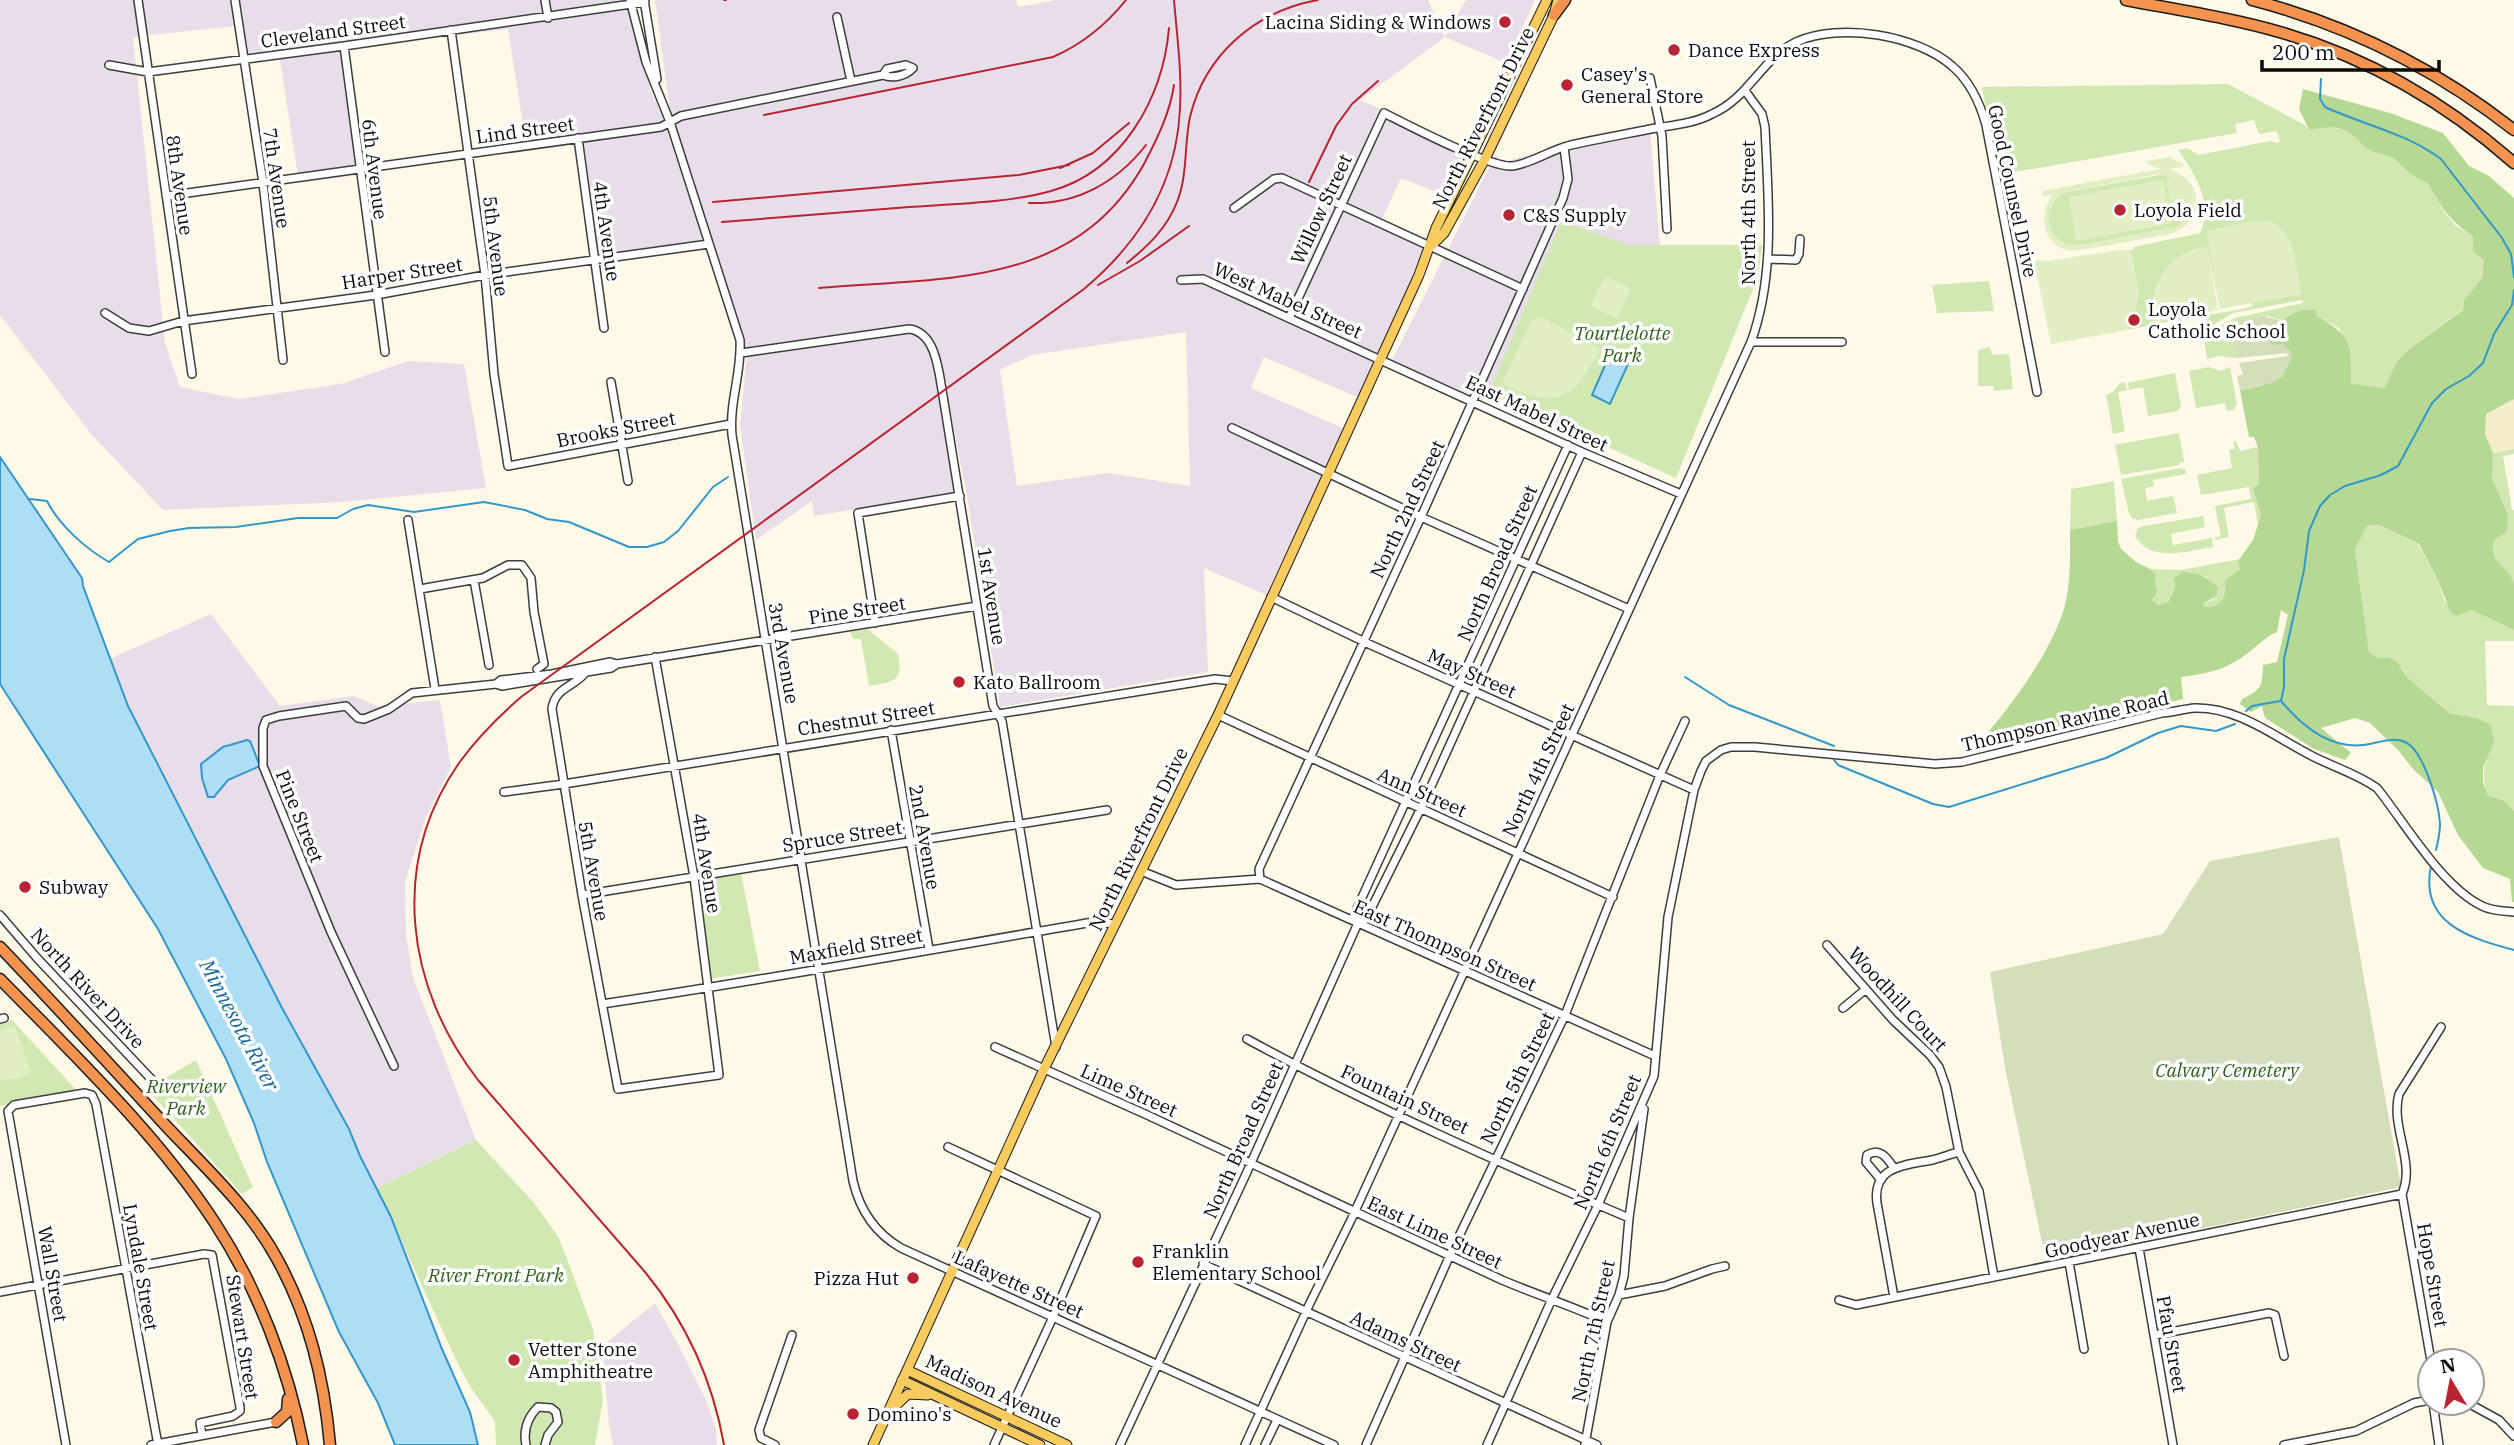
<svg xmlns="http://www.w3.org/2000/svg" width="2514" height="1445" font-family="'IBM Plex Serif',serif">
<style>
.industrial{fill:#e8deea;fill-rule:evenodd}
.farmland{fill:#f4eec9}
.green{fill:#d1e8b2}
.forest{fill:#b5d892}
.cemetery{fill:#d5debb}
.pitch{fill:#e2efc4;fill-rule:evenodd}
.water{fill:#addef5;stroke:#3497cc;stroke-width:2}
.lines{fill:none;stroke-linecap:round;stroke-linejoin:round}
.stream{stroke:#3497cc;stroke-width:2}
.minor-casing{stroke:#3d3d3d;stroke-width:10}
.major-casing{stroke:#1b1b1b;stroke-width:11}
.highway-casing{stroke:#1b1b1b;stroke-width:13}
.minor{stroke:#fff;stroke-width:7}
.major{stroke:#f8cb5e;stroke-width:9}
.highway{stroke:#f49350;stroke-width:10}
.rail{stroke:#b82432;stroke-width:2}
.poi-dot{fill:#b82432;stroke:#fff;stroke-width:2.5}
.labels{text-anchor:middle;stroke-width:7;stroke-linejoin:round;paint-order:stroke}
.poi-label{font-size:19px;fill:#0a0a0a;stroke:#fff;text-anchor:start}
.street-label{font-size:19px;fill:#0a0a0a;stroke:#fff}
.park-label{font-size:19px;font-style:italic;fill:#2e601c;stroke:#fff}
.water-label{font-size:21px;font-style:italic;fill:#16679a;stroke:#fff}
</style>
<rect width="100%" height="100%" fill="#fff9e7"/>
<!-- industrial -->
<path class="industrial" d="M0 0H626L651 92 662 116 707 249 600 264 584 143 527 150 508 29 349 49 366 174 299 183 280 60 241 64 236 26 133 37 165 343 180 387 239 399 341 384 408 361 464 364 486 488 343 502 163 510 92 435 0 315Z
M655 0H1016L1018 7 1056 0H1428L1445 37 1466 0H1535L1506 63 1445 37 1360 100 1473 151 1446 196 1401 178 1382 219 1428 240 1359 398 1264 357 1251 388 1345 429 1266 595 1204 568 1208 672 1000 707 967 495 949 406 941 412 955 493 814 516 812 501 756 540 740 425 747 355 716 248 670 110ZM1186 332 1190 486 1108 473 1017 486 1000 370 1032 355Z
M1650 129 1660 246 1628 245 1561 222 1489 393 1478 402 1392 360 1496 154 1498 159 1507 161 1581 139Z
M211 614 280 706 353 696 378 706 440 700 451 767 426 817 405 882 406 935 413 977 476 1140 377 1188 358 1187 98 664Z
M655 1303 679 1346 706 1400 716 1429 717 1445H613L609 1425 602 1346Z"/>
<!-- farmland -->
<path class="farmland" d="M2514 399V449L2493 453 2485 434 2486 414Z"/>
<!-- green -->
<path class="green" d="M2228 84 2305 125 2309 130C2323 128 2338 125 2351 134 2358 139 2363 147 2372 151 2379 155 2390 154 2397 161 2406 170 2414 179 2427 182L2445 213 2456 226 2473 236 2484 260 2482 278 2464 300 2463 309 2408 350 2397 361 2386 388 2351 385V358L2339 328 2317 316 2316 310C2302 308 2293 311 2283 321L2268 316 2235 327 2236 358 2219 356 2207 359 2203 335 2235 318 2303 303 2302 300 2233 313 2207 329 2206 319H2202V316C2218 313 2233 311 2251 307L2253 303 2301 294C2288 217 2284 212 2207 232L2220 309 2207 247C2170 251 2146 286 2154 322L2187 316V318L2127 330C2144 299 2137 282 2130 250L2134 249V247L2200 233C2214 203 2195 174 2178 150L2188 148 2198 155 2271 141 2277 143 2280 142 2277 131 2259 134 2254 120 2235 124 2237 133 1999 175 1982 87Z
M2164 174 2183 182 2192 198C2191 210 2188 219 2178 226 2169 232 2075 248 2067 245 2043 235 2043 206 2063 193Z
M1561 221 1628 245H1762L1758 277 1676 478 1489 393Z
M1989 281 1994 311 1937 313 1932 285Z
M1990 347 1992 355 2009 354 2013 389 1994 391 1993 386H1978V350Z
M2209 367 2220 371 2230 367 2237 404 2234 410 2227 411 2225 403 2196 408 2189 371Z
M2175 373 2181 406 2178 411 2148 416 2143 387 2129 390 2128 383Z
M2125 382 2127 390 2118 392 2125 431 2113 434 2106 395 2113 392 2119 384Z
M2179 433 2184 462 2179 463V465L2121 475 2115 445Z
M2236 441 2240 451 2258 447 2259 484 2253 489 2261 515 2258 524 2254 502 2224 508 2229 537 2215 540V538L2221 536 2215 506 2251 499 2249 487 2201 495 2197 475 2232 468 2229 450 2235 449 2233 442Z
M2514 449V454L2503 456 2512 510H2514V583C2503 569 2490 559 2494 540L2507 532C2508 508 2500 503 2493 482 2490 473 2493 463 2493 453Z
M2180 468 2185 469 2186 474 2153 480 2154 486 2145 488 2147 501 2173 496 2177 513 2138 520 2132 518 2129 513 2121 479Z
M2114 481 2117 521 2070 530 2071 489Z
M2203 516 2205 527 2171 534 2173 545 2212 538 2213 547C2189 551 2150 563 2135 536L2138 528 2144 526Z
M2366 525H2379L2418 544 2437 578 2444 600 2458 616 2472 610 2514 630V641H2485L2487 705 2514 706V811L2503 800 2488 796C2480 775 2485 762 2494 742L2476 718 2451 713 2408 678 2403 669 2388 657 2377 658 2369 652 2355 549Z
M2240 559 2238 561 2240 569C2231 581 2226 594 2217 606L2204 607 2203 604 2214 599 2206 577 2186 571 2177 575 2174 582 2175 588 2167 603 2158 605 2152 600C2158 590 2159 579 2150 569L2181 570Z
M868 629 898 654C904 682 893 682 869 686L861 639H853L850 632Z
M741 873 760 971 709 979 700 879Z
M12 1020 78 1092 0 1106V1022Z
M196 1060 253 1187 242 1194 147 1089Z
M476 1140 535 1204 559 1238 593 1329 603 1400 595 1445H496L495 1421 471 1388 457 1362 377 1188Z"/>
<!-- forest -->
<path class="forest" d="M2303 89 2390 113 2443 133 2469 166 2489 176 2514 198V399L2486 414 2485 434 2493 453 2492 479 2508 515 2507 532 2494 540C2489 566 2509 565 2514 584 2514 598 2514 617 2514 630L2472 610 2457 616 2451 613 2437 578 2419 544 2379 525H2367L2355 549 2369 652 2377 658 2388 657 2397 662 2408 678 2450 713 2476 718 2491 725 2494 742 2483 768V782L2488 796 2503 800 2514 811V902H2512L2510 879 2483 868 2458 835 2438 792 2413 769 2399 751 2370 723 2355 718 2321 728 2351 753 2345 760 2314 749 2265 718 2262 706 2251 712 2240 704 2242 699C2262 690 2262 686 2263 665L2277 662 2288 615 2281 610 2277 632C2267 636 2262 642 2254 648 2230 669 2211 673 2181 677L2183 699 1973 749C2006 714 2053 651 2065 605 2071 581 2070 555 2070 530L2117 521 2118 541 2121 549 2136 562 2150 569 2155 574 2157 592 2152 600 2158 605 2168 602 2175 588 2174 578 2183 571 2201 575 2218 587 2216 596 2203 604 2204 607 2216 606C2224 598 2227 593 2225 581L2240 569 2238 561 2253 540 2261 515 2253 489 2259 484 2258 447 2254 437H2249L2240 390C2268 385 2285 382 2290 351L2270 346 2268 334 2271 330 2283 324V321C2293 311 2302 308 2316 310L2317 316C2353 337 2351 344 2351 384L2385 388 2397 361 2408 350 2463 310 2464 300 2482 278 2484 260 2473 251V236C2449 221 2441 206 2427 182 2414 179 2406 170 2397 161 2390 154 2380 155 2372 151 2363 147 2358 139 2351 134 2338 124 2323 128 2309 130L2299 109Z"/>
<!-- cemetery -->
<path class="cemetery" d="M2261 316 2283 321 2284 324 2269 332 2270 345 2283 344 2290 351 2292 358 2282 377 2272 383 2240 390 2237 376 2243 374 2239 363 2288 356 2287 353 2236 358 2234 331 2238 322Z
M2339 837 2401 1187 2046 1261 2005 1068 1990 972 2163 934 2210 861Z"/>
<!-- pitch -->
<path class="pitch" d="M2169 157 2184 164 2183 167 2169 169C2205 180 2206 220 2171 234L2075 251C2044 250 2037 218 2052 195L2043 196 2042 191 2160 169 2146 163V161ZM2158 174 2174 177 2166 179 2174 222 2183 221 2176 227 2073 246C2046 240 2040 208 2063 193Z
M2163 180 2172 223 2076 241 2069 197Z
M2268 221C2295 227 2297 271 2301 294L2220 309 2207 232 2240 224Z
M2207 247 2218 310 2154 322C2146 284 2169 253 2207 247Z
M2118 250H2130C2137 282 2144 299 2127 330L2051 344 2038 280 2032 266 2037 260 2049 261Z
M1605 276 1631 288 1617 319 1590 306Z
M1542 317 1600 349C1572 403 1557 408 1502 384L1532 320Z
M11 1026 16 1029 31 1074 16 1079 0 1080V1031Z"/>
<!-- water -->
<path class="water" d="M1609 356 1628 364 1610 404 1592 395Z
M0 457 82 578 83 586 128 706 281 1006 349 1129 360 1156 391 1217 442 1349 470 1412 478 1445H395L378 1403 339 1332 267 1162 254 1123 226 1059 158 929 0 684Z
M247 740 250 741 260 766 228 780 214 797H208L202 778 201 764 223 747Z"/>
<g class="lines">
<!-- stream -->
<path class="stream" d="M2321 79 2320 99 2325 107C2364 125 2406 133 2441 159L2502 238 2511 254 2514 277
M30 499 47 501C59 525 86 549 109 562L138 539 170 531 189 528 236 527 298 518H337L353 509 368 505 414 512 484 502 525 510 547 519 569 522 629 547H647L664 542 678 531 713 487 728 477
M1685 677 1729 705 1834 746
M2281 701 2284 687V659L2304 570 2309 531 2320 506 2330 495 2345 486 2381 475 2398 466 2432 403 2446 389 2469 376 2483 363 2494 334 2512 305 2514 290
M2281 701C2301 725 2330 749 2363 745 2376 744 2392 736 2405 742 2424 750 2439 805 2440 824 2440 833 2438 842 2436 850
M2246 711 2252 706 2280 701
M1834 760 1838 765 1933 804 1949 807 2106 758 2158 733 2181 726 2216 731 2235 724
M2431 866C2419 923 2469 938 2514 950"/>
<defs>
<path id="minor" d="M138 0 192 374
M235 0 263 183 283 360
M545 0 548 18
M630 0 646 62 670 122 740 340C742 372 729 402 732 435L853 1181C860 1211 875 1233 901 1248L1334 1445
M644 0 657 79
M837 17 851 81
M451 30 485 275 494 374 508 466 731 424
M344 46 385 352
M109 65 148 72 344 46 645 2
M906 65 913 68C906 76 892 79 883 75L887 69Z
M1650 78 1662 136 1667 229
M578 138 604 328
M166 196 661 127 681 116 883 75
M1234 208 1274 179 1282 178 1523 289
M1768 259 1796 260 1799 254 1800 239
M1181 280 1203 279 1582 452 1681 494
M105 313 129 328 149 331 183 321 376 295 485 275 709 244
M1289 318 1384 113C1408 125 1490 168 1512 166 1530 164 1549 151 1567 146 1596 139 1626 134 1656 128 1675 125 1695 123 1712 114 1749 98 1761 59 1796 42 1839 22 1917 35 1952 66 1971 82 1980 103 1986 125L2037 392
M1751 342H1842
M741 353 909 329C937 332 939 375 943 396L993 706 1002 721 1056 1047
M611 382 628 481
M1232 428 1421 517 1629 609
M408 520 435 689
M474 580 489 665
M420 589 483 578 508 565H522L531 578 534 612 544 664 537 669
M1271 597 1371 645 1694 790
M875 623 858 513 960 496
M585 673C574 687 555 687 552 709L582 895 618 1089 719 1075 694 877 655 657
M496 684 501 680 552 674 610 662 617 664 977 606
M1218 715 1613 897
M891 730 929 949
M504 792 564 784 1215 679 1233 681
M1141 871 1176 885 1260 879 1655 1056
M1260 879 1259 869 1421 517 1563 198 1568 179 1564 147
M582 895 1107 810
M0 915 37 958 154 1082
M1358 922 1354 915 1568 445
M1827 945 1893 1020 1930 1055 1939 1067 1946 1087 1959 1152 1979 1191 1994 1277
M602 1004C766 980 929 950 1093 922L1115 924
M1843 1008 1866 989
M0 1019 4 1018
M1247 1039C1370 1106 1500 1163 1629 1218
M995 1047 1145 1114 1502 1280C1537 1295 1572 1306 1607 1322
M394 1066 331 932 263 766V728L266 720 279 716 346 706 358 718 364 719 389 709 412 693 496 684 502 686 611 668 617 664
M948 1147 1096 1216 1053 1317 994 1445
M1881 1180 1866 1162 1867 1155C1880 1147 1887 1158 1894 1168
M2402 1194 2431 1361
M2139 1248 2173 1445
M2069 1262 2084 1349
M1203 1264 1597 1445
M0 1292 204 1254 212 1255 240 1407V1411L233 1416 200 1423 202 1435
M1619 1295 1665 1286 1712 1269 1725 1266
M1894 1297 1877 1203C1872 1166 1905 1165 1932 1160 1941 1158 1950 1154 1959 1152
M1839 1300 1856 1305 2402 1194C2416 1162 2390 1127 2399 1094L2441 1027
M2155 1335 2269 1313 2275 1315 2284 1356
M2430 1373V1387
M2433 1403 2439 1445
M2468 1403 2499 1420 2514 1436
M1585 1444 1607 1322 1619 1295 1624 1276 1629 1218 1644 1109
M66 1445 8 1111 14 1105 85 1093 92 1095 96 1104 158 1445
M151 1445 276 1422
M526 1445C523 1430 527 1418 538 1407L551 1408 556 1412 558 1422 548 1435 545 1445
M775 1445 761 1438 759 1430 792 1335
M1120 1445 1247 1172 1358 923 1366 919 1424 802 1582 452
M1245 1445 1310 1303 1351 1220 1751 342C1776 274 1768 198 1765 127L1762 114 1746 92
M1265 1445 1277 1420
M1366 1445 1450 1255 1565 1015 1660 775 1685 721
M1487 1445 1551 1301 1598 1205 1654 1076 1668 917 1694 790 1701 771 1706 761 1721 750 1731 747H1755L1935 764 1962 762 2162 713C2173 712 2184 709 2195 708 2239 707 2276 738 2314 757 2336 768 2357 774 2377 788 2405 823 2442 887 2482 906 2492 911 2503 911 2514 912
M2284 1445 2356 1431 2414 1403 2430 1400"/>
<path id="major" d="M1432 245 1444 233 1485 159 1554 15 1558 0
M907 1370 1067 1445
M902 1380 1040 1445
M893 1408 908 1394 928 1395
M873 1445 1044 1069 1218 715 1419 275 1436 228 1547 0"/>
<path id="highway" d="M2126 0C2178 10 2232 18 2283 33 2368 58 2447 104 2514 163
M2252 0C2349 25 2435 68 2514 130
M1554 15 1565 0
M0 947C56 1006 112 1067 167 1127 205 1167 249 1208 276 1257 309 1316 324 1378 330 1445
M0 979C75 1056 156 1133 215 1223 258 1289 288 1367 303 1445
M276 1422 287 1412 288 1399"/>
</defs>
<!-- minor casing -->
<use href="#minor" class="minor-casing"/>
<!-- major casing -->
<use href="#major" class="major-casing"/>
<!-- highway casing -->
<use href="#highway" class="highway-casing"/>
<!-- minor -->
<use href="#minor" class="minor"/>
<!-- major -->
<use href="#major" class="major"/>
<!-- highway -->
<use href="#highway" class="highway"/>
<!-- rail -->
<path class="rail" d="M724 0H726
M764 115 1053 57C1083 44 1106 25 1126 0
M1060 168 1093 153 1129 123
M1309 182 1336 126 1352 104 1378 81
M713 202 1019 175 1069 165
M1029 203C1077 205 1117 182 1146 145
M722 222C785 217 847 212 909 207 953 204 1009 203 1051 191 1123 171 1163 97 1169 28
M1127 263C1148 246 1167 228 1177 202 1188 175 1184 144 1190 117 1205 54 1256 11 1318 0
M1098 285 1140 261 1189 226
M819 288C943 277 1074 289 1144 164 1157 139 1170 113 1174 85
M724 1445C713 1382 686 1322 645 1272L478 1080C406 987 389 864 459 763 477 738 498 717 521 697L1084 289C1140 242 1177 182 1180 108 1182 72 1177 36 1174 0"/>
</g>
<!-- markers -->
<g class="poi-dot">
<circle cx="1505" cy="22" r="7"/>
<circle cx="1674" cy="50" r="7"/>
<circle cx="1567" cy="85" r="7"/>
<circle cx="2120" cy="210" r="7"/>
<circle cx="1509" cy="215" r="7"/>
<circle cx="2134" cy="320" r="7"/>
<circle cx="959" cy="682" r="7"/>
<circle cx="25" cy="887" r="7"/>
<circle cx="1138" cy="1262" r="7"/>
<circle cx="913" cy="1278" r="7"/>
<circle cx="514" cy="1360" r="7"/>
<circle cx="853" cy="1414" r="7"/>
</g>
<g class="labels">
<!-- poi labels -->
<g class="poi-label">
<text x="1491" y="29" text-anchor="end">Lacina Siding &amp; Windows</text>
<text x="1688" y="57">Dance Express</text>
<text x="1581" y="81">Casey's<tspan x="1581" dy="22">General Store</tspan></text>
<text x="2134" y="217">Loyola Field</text>
<text x="1523" y="222">C&amp;S Supply</text>
<text x="2148" y="316">Loyola<tspan x="2148" dy="22">Catholic School</tspan></text>
<text x="973" y="689">Kato Ballroom</text>
<text x="39" y="894">Subway</text>
<text x="1152" y="1258">Franklin<tspan x="1152" dy="22">Elementary School</tspan></text>
<text x="899" y="1285" text-anchor="end">Pizza Hut</text>
<text x="528" y="1356">Vetter Stone<tspan x="528" dy="22">Amphitheatre</tspan></text>
<text x="867" y="1421">Domino's</text>
</g>
<!-- street labels -->
<g class="street-label">
<text transform="translate(333 31) rotate(-8)" y="7">Cleveland Street</text>
<text transform="translate(1483 118) rotate(-63)" y="7">North Riverfront Drive</text>
<text transform="translate(525 130) rotate(-8)" y="7">Lind Street</text>
<text transform="translate(375 169) rotate(83)" y="7">6th Avenue</text>
<text transform="translate(277 178) rotate(82)" y="7">7th Avenue</text>
<text transform="translate(180 185) rotate(82)" y="7">8th Avenue</text>
<text transform="translate(2013 191) rotate(78)" y="7">Good Counsel Drive</text>
<text transform="translate(1321 209) rotate(-65)" y="7">Willow Street</text>
<text transform="translate(1748 213) rotate(-90)" y="7">North 4th Street</text>
<text transform="translate(607 231) rotate(82)" y="7">4th Avenue</text>
<text transform="translate(496 246) rotate(83)" y="7">5th Avenue</text>
<text transform="translate(402 273) rotate(-9)" y="7">Harper Street</text>
<text transform="translate(1288 300) rotate(24)" y="7">West Mabel Street</text>
<text transform="translate(1537 413) rotate(25)" y="7">East Mabel Street</text>
<text transform="translate(616 429) rotate(-11)" y="7">Brooks Street</text>
<text transform="translate(1407 509) rotate(-65)" y="7">North 2nd Street</text>
<text transform="translate(1497 563) rotate(-66)" y="7">North Broad Street</text>
<text transform="translate(992 596) rotate(81)" y="7">1st Avenue</text>
<text transform="translate(857 610) rotate(-9)" y="7">Pine Street</text>
<text transform="translate(784 653) rotate(80)" y="7">3rd Avenue</text>
<text transform="translate(1472 673) rotate(24)" y="7">May Street</text>
<text transform="translate(866 718) rotate(-9)" y="7">Chestnut Street</text>
<text transform="translate(2065 721) rotate(-13)" y="7">Thompson Ravine Road</text>
<text transform="translate(1538 770) rotate(-65)" y="7">North 4th Street</text>
<text transform="translate(1422 792) rotate(24)" y="7">Ann Street</text>
<text transform="translate(300 816) rotate(68)" y="7">Pine Street</text>
<text transform="translate(842 836) rotate(-9)" y="7">Spruce Street</text>
<text transform="translate(925 837) rotate(80)" y="7">2nd Avenue</text>
<text transform="translate(1138 839) rotate(-64)" y="7">North Riverfront Drive</text>
<text transform="translate(707 863) rotate(81)" y="7">4th Avenue</text>
<text transform="translate(594 871) rotate(80)" y="7">5th Avenue</text>
<text transform="translate(1445 945) rotate(24)" y="7">East Thompson Street</text>
<text transform="translate(856 946) rotate(-10)" y="7">Maxfield Street</text>
<text transform="translate(88 988) rotate(47)" y="7">North River Drive</text>
<text transform="translate(1898 999) rotate(47)" y="7">Woodhill Court</text>
<text transform="translate(1517 1078) rotate(-64)" y="7">North 5th Street</text>
<text transform="translate(1129 1090) rotate(24)" y="7">Lime Street</text>
<text transform="translate(1405 1099) rotate(25)" y="7">Fountain Street</text>
<text transform="translate(1243 1140) rotate(-66)" y="7">North Broad Street</text>
<text transform="translate(1607 1142) rotate(-67)" y="7">North 6th Street</text>
<text transform="translate(1435 1232) rotate(25)" y="7">East Lime Street</text>
<text transform="translate(2122 1235) rotate(-12)" y="7">Goodyear Avenue</text>
<text transform="translate(141 1267) rotate(80)" y="7">Lyndale Street</text>
<text transform="translate(53 1274) rotate(80)" y="7">Wall Street</text>
<text transform="translate(2433 1275) rotate(80)" y="7">Hope Street</text>
<text transform="translate(1019 1284) rotate(24)" y="7">Lafayette Street</text>
<text transform="translate(1593 1331) rotate(-78)" y="7">North 7th Street</text>
<text transform="translate(243 1337) rotate(81)" y="7">Stewart Street</text>
<text transform="translate(1406 1341) rotate(25)" y="7">Adams Street</text>
<text transform="translate(2172 1344) rotate(80)" y="7">Pfau Street</text>
<text transform="translate(994 1391) rotate(25)" y="7">Madison Avenue</text>
</g>
<!-- park labels -->
<g class="park-label">
<text x="1622" y="340">Tourtlelotte<tspan x="1622" dy="22">Park</tspan></text>
<text x="2227" y="1077">Calvary Cemetery</text>
<text x="186" y="1093">Riverview<tspan x="186" dy="22">Park</tspan></text>
<text x="496" y="1282">River Front Park</text>
</g>
<!-- water labels -->
<g class="water-label">
<text transform="translate(239 1025) rotate(62)" y="7">Minnesota River</text>
</g>
</g>
<!-- north arrow -->
<g transform="translate(2451 1382) rotate(350)"><circle r="33" fill="#ffffff" stroke="#9d9d9d" stroke-width="2"/>
<path d="M0-5L12 26L0 18L-12 26Z" fill="#b82432"/>
<text y="-10" font-size="19" font-weight="bold" text-anchor="middle" fill="#0a0a0a">N</text>
</g>
<!-- scale -->
<path d="M2262 60v10h177v-10" fill="none" stroke="#0a0a0a" stroke-width="3.5"/>
<text x="2272" y="60" font-size="21" fill="#0a0a0a" stroke="#ffffff" stroke-width="5" paint-order="stroke">200 m</text>
</svg>
